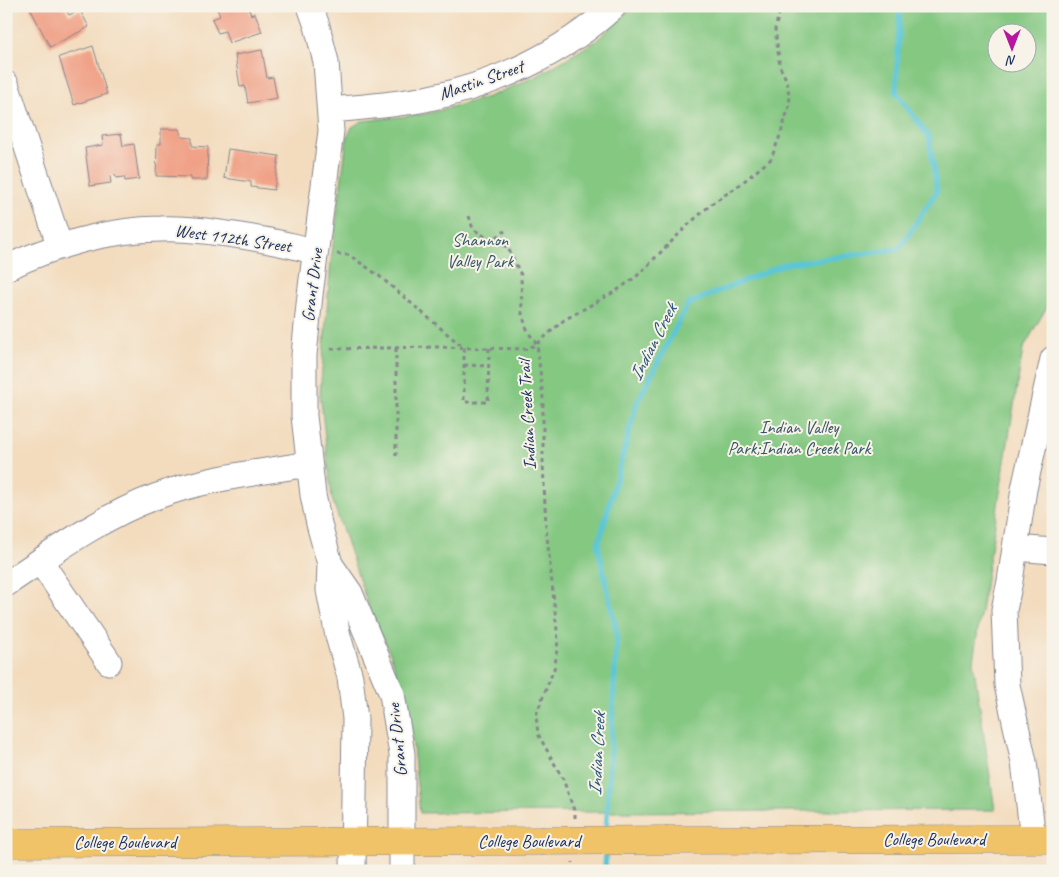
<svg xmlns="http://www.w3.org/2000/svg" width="1059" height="877" font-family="Caveat,sans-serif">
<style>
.green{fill:#84c882;stroke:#507c70;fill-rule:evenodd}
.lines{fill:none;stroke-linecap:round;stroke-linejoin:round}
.stream{stroke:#5bc6d5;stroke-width:5.5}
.building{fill:#f0a086}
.minor-casing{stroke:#87868e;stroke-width:27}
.major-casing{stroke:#87868e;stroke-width:29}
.path{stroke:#87868e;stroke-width:3;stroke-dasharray:4 4;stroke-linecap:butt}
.minor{stroke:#fff;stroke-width:25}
.major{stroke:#f0c369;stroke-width:28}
.major-bridge-casing{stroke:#87868e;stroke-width:29;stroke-linecap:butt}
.major-bridge{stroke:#f0c369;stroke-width:28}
.labels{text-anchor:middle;stroke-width:4;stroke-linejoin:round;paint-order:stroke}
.street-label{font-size:18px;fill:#1b2f5e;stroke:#f7f3e8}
.park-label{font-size:18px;fill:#355567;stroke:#f7f3e8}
.water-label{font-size:19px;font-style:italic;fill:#2b557c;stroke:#f7f3e8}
</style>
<rect width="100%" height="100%" fill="#f7f3e8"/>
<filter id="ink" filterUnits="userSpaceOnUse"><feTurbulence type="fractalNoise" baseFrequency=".02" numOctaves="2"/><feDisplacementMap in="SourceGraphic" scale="10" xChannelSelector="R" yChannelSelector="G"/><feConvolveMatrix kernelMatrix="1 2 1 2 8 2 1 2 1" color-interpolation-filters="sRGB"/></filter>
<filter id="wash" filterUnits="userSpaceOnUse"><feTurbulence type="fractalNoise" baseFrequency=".0096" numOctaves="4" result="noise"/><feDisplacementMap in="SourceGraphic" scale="20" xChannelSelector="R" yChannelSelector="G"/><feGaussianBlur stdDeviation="1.12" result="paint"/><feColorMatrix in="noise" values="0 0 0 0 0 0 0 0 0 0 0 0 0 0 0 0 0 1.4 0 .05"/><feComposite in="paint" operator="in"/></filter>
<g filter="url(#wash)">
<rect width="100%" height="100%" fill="#f3dcbe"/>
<!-- green -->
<path class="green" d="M634 6H1053V296L1023 349 973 661 995 810 420 813 409 711 390 653 370 611 332 499 320 393 331 261 347 138 352 127 362 121 426 114 488 97 537 76 596 41ZM996 32H1026V62H996Z"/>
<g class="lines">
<!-- stream -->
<path class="stream" d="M606 834 617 634 598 546 637 403 688 304 785 264 899 249 937 191 929 137 896 92 900 6
M605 871 606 848"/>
</g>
<g id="blocks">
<!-- building -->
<path class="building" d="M29 6H64L69 15 80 10 89 27 50 47Z
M216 6H248L251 15 255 13 262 32 229 43 225 31 218 33 212 19 220 16Z
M93 46 107 94 74 105 59 57Z
M262 50 267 78 273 77 277 98 248 103 245 86 240 87 235 55Z
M161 129H179L182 137 192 138V146L208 147 207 180H190V177L156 176 157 144H161Z
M121 134 123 146 134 144 139 179 125 181 124 177 116 178 115 175 110 176 111 183 90 186 85 148 103 145 102 136Z
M228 149 279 156 274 190 251 187V182L224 178Z"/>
</g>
</g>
<g filter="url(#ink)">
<use href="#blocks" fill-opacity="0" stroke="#87868e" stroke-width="1"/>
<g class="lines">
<defs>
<path id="minor" d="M310 6 317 26 326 62 331 131 310 295 304 355V416L313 495 319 524 330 564 329 590 338 636 350 677 355 719 353 871
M6 84 60 247
M331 110C362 107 394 105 425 99 495 85 562 54 614 6
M6 268C52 246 109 229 161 229 188 228 214 232 241 236 266 240 290 244 315 252
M1015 548 1053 551
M40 561 109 662
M330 564 350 593 392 694 402 754V871
M6 584C54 552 101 517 155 497 204 478 257 473 308 464
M1033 839 1024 762 1007 685 1004 610 1010 581 1024 489 1053 359"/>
<path id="major" d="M668 840 1053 839
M6 843 541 841"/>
</defs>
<!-- minor casing -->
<use href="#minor" class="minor-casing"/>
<!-- major casing -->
<use href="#major" class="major-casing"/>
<!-- path -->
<path class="path" d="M469 216 473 229 484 236 494 239 505 231
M337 254 349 255 378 275 464 348V402H488L489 348
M331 349 434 347 527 349 537 344 528 332 522 314 521 275 508 248 494 239
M464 365 489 366
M396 456V348
M575 818V813L563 779 538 734 536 715 555 666 558 640 546 527 543 462V398L537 344 564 320 616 291 636 277 690 223 714 202 737 187 771 159 781 133 790 103 787 81 780 67 775 29 781 6
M573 871V862"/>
<!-- minor -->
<use href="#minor" class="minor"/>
<!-- major -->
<use href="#major" class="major"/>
<defs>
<path id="major-bridge" d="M541 841 668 840"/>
</defs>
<!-- major-bridge casing -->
<use href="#major-bridge" class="major-bridge-casing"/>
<!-- major-bridge -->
<use href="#major-bridge" class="major-bridge"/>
</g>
</g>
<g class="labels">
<!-- street labels -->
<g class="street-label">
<text transform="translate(481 80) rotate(-19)" y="6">Mastin Street</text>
<text transform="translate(233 238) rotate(8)" y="6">West 112th Street</text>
<text transform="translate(312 285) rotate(-83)" y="6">Grant Drive</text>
<text transform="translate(527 415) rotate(-93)" y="6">Indian Creek Trail</text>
<text transform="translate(397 740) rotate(-96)" y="6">Grant Drive</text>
<text x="934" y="845">College Boulevard</text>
<text x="529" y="847">College Boulevard</text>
<text x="125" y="848">College Boulevard</text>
</g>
<!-- park labels -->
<g class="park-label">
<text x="480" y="246">Shannon<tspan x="480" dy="21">Valley Park</tspan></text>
<text x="799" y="433">Indian Valley<tspan x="799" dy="21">Park;Indian Creek Park</tspan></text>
</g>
<!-- water labels -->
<g class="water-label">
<text transform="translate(652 342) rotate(-63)" y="7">Indian Creek</text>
<text transform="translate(596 754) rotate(-87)" y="7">Indian Creek</text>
</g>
</g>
<!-- margin -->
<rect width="1059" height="877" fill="none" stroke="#f7f3e8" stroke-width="25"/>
<!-- north arrow -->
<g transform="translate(1012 48) rotate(180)"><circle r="24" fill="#f7f3e8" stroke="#9fa5b1"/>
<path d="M0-4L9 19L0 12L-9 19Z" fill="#b5179e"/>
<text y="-8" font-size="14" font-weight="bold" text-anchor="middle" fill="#1b2f5e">N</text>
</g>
</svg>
